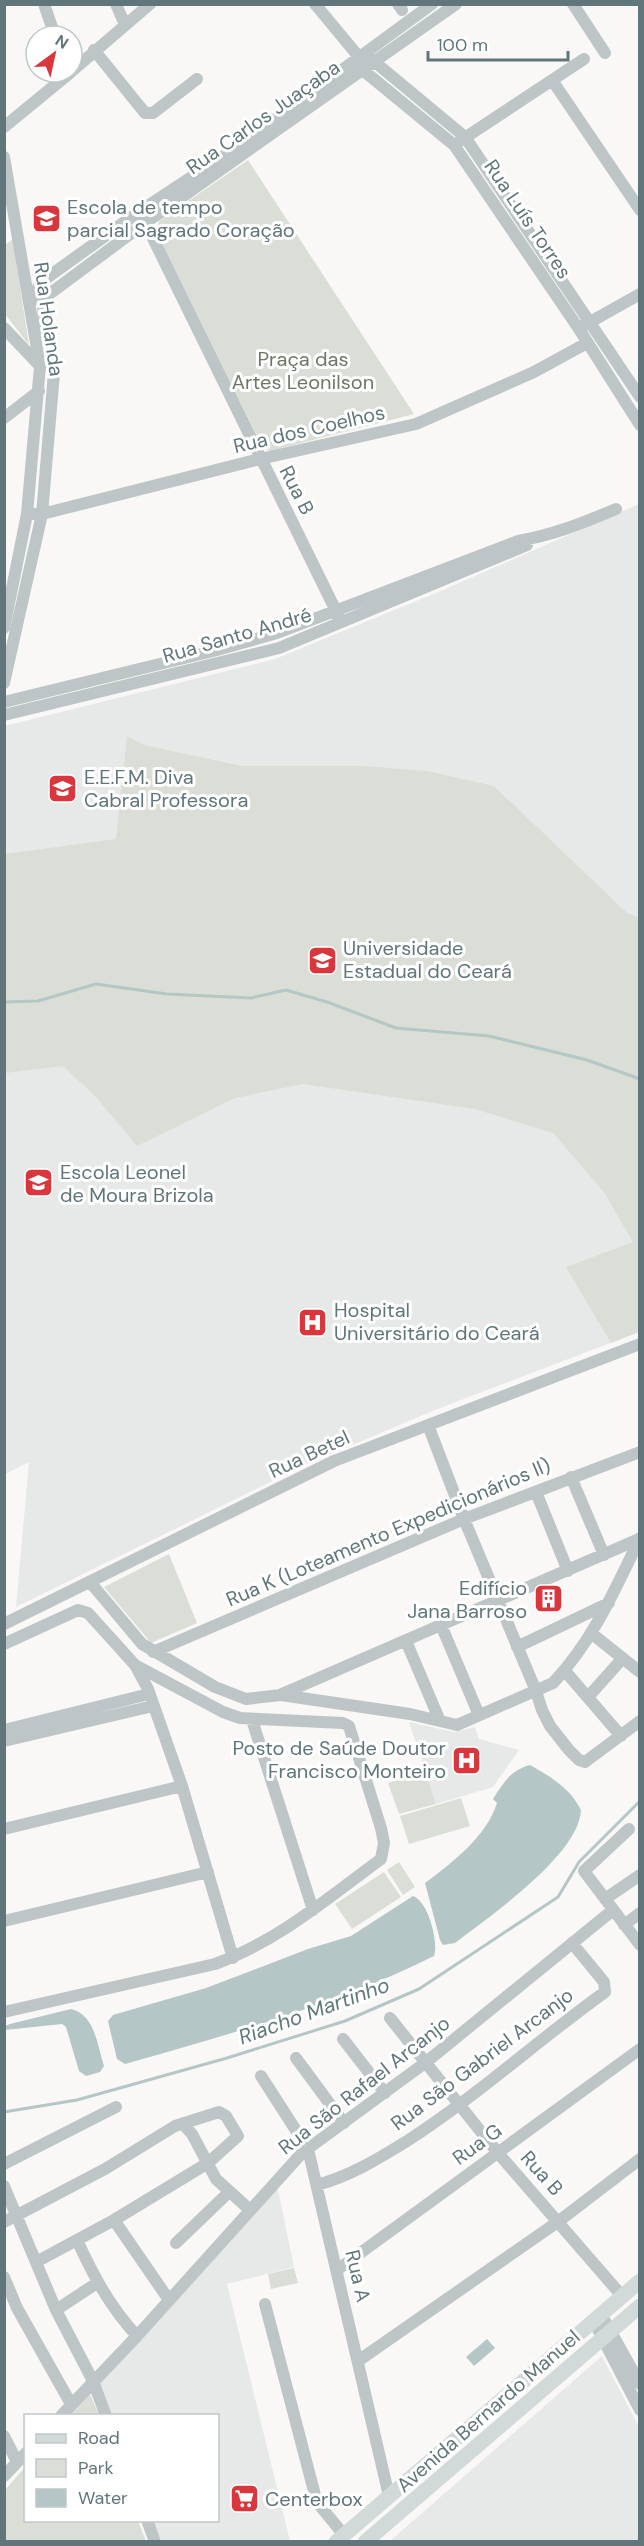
<svg xmlns="http://www.w3.org/2000/svg" width="644" height="2546" font-family="'DM Sans',sans-serif">
<style>
.built{fill:#e7e8e8}
.green{fill:#dbded6}
.water{fill:#b5c6c6}
.lines{fill:none;stroke-linecap:round;stroke-linejoin:round}
.stream{stroke:#b5c6c6;stroke-width:3}
.minor{stroke:#bec5c6;stroke-width:12}
.major{stroke:#d2d9d9;stroke-width:15}
.labels{text-anchor:middle;stroke-width:6;stroke-linejoin:round;paint-order:stroke}
.street-label{font-size:20px;fill:#61767a;stroke:#fff}
.poi-label{font-size:20px;fill:#61767a;stroke:#fff;text-anchor:start}
.park-label{font-size:20px;fill:#6d7864;stroke:#fff}
.water-label{font-size:21px;font-style:italic;fill:#607a7a;stroke:#fff}
</style>
<rect width="100%" height="100%" fill="#f9f8f7"/>
<!-- built -->
<path class="built" d="M639 504V1332L435 1410 305 1465 16 1607 29 1462 5 1474 4 726 275 659 443 590Z
M409 1722 454 1732 475 1727 479 1739 519 1750 493 1787 436 1804Z
M277 2185 294 2267 227 2284 290 2541H161L153 2521 218 2520V2416L111 2415 99 2385Z
M602 2356 639 2427V2541H390Z"/>
<!-- green -->
<path class="green" d="M248 160 414 414 270 451 263 448 156 231 159 221Z
M12 240 13 241 29 345 5 314V245Z
M127 736 144 745 242 766H366L427 771 494 786 627 913 639 918V1332L611 1343 566 1267 633 1242 604 1192 553 1133 475 1109 303 1084 235 1098 137 1146 95 1096 63 1066 5 1073V854L116 839Z
M169 1554 197 1623 151 1643 104 1587Z
M425 1770 436 1804 399 1814 388 1783Z
M461 1798 470 1826 409 1844 400 1816Z
M399 1862 415 1887 403 1895 387 1870Z
M384 1872 401 1897 352 1929 335 1904Z
M294 2268 298 2283 271 2289 268 2274Z
M90 2394 99 2415H71Z
M25 2467 26 2520 138 2521 146 2541H5V2490Z"/>
<!-- water -->
<path class="water" d="M530 1765C551 1777 570 1788 581 1810 579 1855 490 1916 455 1943L443 1945 440 1940 425 1883C452 1863 487 1836 497 1803L493 1799C503 1783 511 1770 530 1765Z
M413 1896C428 1901 439 1942 434 1956 336 2005 230 2034 125 2064L117 2059 108 2021 113 2015 206 1988 308 1949 351 1936Z
M71 2009C95 2015 97 2044 104 2066L100 2072 86 2076 79 2071 66 2027 62 2024 5 2030V2026L10 2024Z
M487 2339 495 2348 474 2366 466 2357Z"/>
<g class="lines">
<!-- stream -->
<path class="stream" d="M4 1002 38 1001 96 984 167 994 251 998 286 990 327 1002 396 1028 489 1036 587 1060 640 1079
M4 2112 77 2100 227 2058 345 2021 419 1989 558 1897 579 1862 640 1801"/>
<!-- minor -->
<path class="minor" d="M44 4 55 36
M116 4 125 25
M315 4 359 57 364 71 454 145 579 329 640 425
M398 4 402 10
M573 4 605 53
M94 50 145 113H153L197 79
M370 58 465 137 640 397
M72 71 150 4
M552 80 640 210
M4 127 71 72
M460 141 584 59
M4 157 40 366 27 514 4 628
M143 218 339 617
M27 291 35 297 44 298 145 223 456 4
M30 304 41 282 140 211 237 147 432 4
M583 326 640 294
M4 328 41 367
M4 418 39 391
M27 514H42L260 459 416 424 534 372 587 343
M4 683 42 514 54 373C53 349 40 322 44 298
M4 702 217 650 277 633 518 541C553 535 583 523 616 509
M4 715 279 648 527 545
M428 1425 464 1519 536 1691 542 1710 550 1726 569 1750 579 1760 585 1762 640 1721
M571 1477 604 1555
M536 1492 568 1571
M90 1582 142 1644 215 1687 246 1699 281 1695 410 1714 457 1725 553 1683C593 1641 615 1589 640 1538
M4 1624 334 1461 640 1344
M441 1625 479 1715
M591 1633 640 1672
M406 1641 440 1721
M4 1644 78 1610 88 1613 135 1665 148 1689 182 1786 233 1958
M517 1647 609 1603
M153 1652 464 1519 640 1452
M565 1671 621 1736
M282 1694 639 1539
M588 1697 622 1659
M252 1720 313 1910
M4 1730 149 1694
M4 1741 153 1706
M4 1829 182 1786
M629 1829 584 1871 640 1945
M605 1899 640 1875
M4 1921 208 1872
M624 1925 640 1913
M4 2012 215 1964C278 1941 328 1898 381 1859L384 1843 381 1828 349 1726 343 1723 240 1718 223 1712 135 1665
M390 2018 498 2153 622 2296
M343 2039 385 2093
M296 2058 344 2123
M261 2076 308 2149 389 2496
M183 2124 192 2134 216 2179 250 2210
M4 2164 116 2107
M317 2185C350 2176 378 2159 407 2141 477 2096 538 2040 605 1992L604 1982 572 1943
M4 2186 56 2310 93 2381 106 2416
M114 2220 169 2300
M4 2222 105 2169 175 2126 219 2112 226 2116 238 2136 208 2163 114 2220 36 2262
M77 2240C93 2275 110 2307 137 2336
M176 2243 229 2192
M337 2270 640 2049
M4 2277 17 2308 71 2404
M265 2304 315 2495 321 2507 344 2535
M56 2310 97 2283
M601 2314 640 2384
M593 2320 640 2410
M358 2361 559 2221 640 2159
M61 2416 137 2336 302 2153 425 2063 613 1910
M4 2436 17 2462
M4 2476 26 2453
M147 2520 155 2542"/>
<!-- major -->
<path class="major" d="M336 2542 640 2281
M365 2542 640 2306"/>
</g>
<!-- icons -->
<defs>
<symbol id="school-square" viewBox="-11 -11 22 22"><rect x="-9" y="-9" width="18" height="18" rx="4" fill="#d9373d" stroke="#fff"/><path d="M0-5L7-2L0 1L-7-2ZM-4 1L0 2.5L4 1V4Q0 6-4 4Z" fill="#fff"/></symbol>
<symbol id="university-square" viewBox="-11 -11 22 22"><rect x="-9" y="-9" width="18" height="18" rx="4" fill="#d9373d" stroke="#fff"/><path d="M0-5L7-2L0 1L-7-2ZM-4 1L0 2.5L4 1V4Q0 6-4 4Z" fill="#fff"/></symbol>
<symbol id="hospital-square" viewBox="-11 -11 22 22"><rect x="-9" y="-9" width="18" height="18" rx="4" fill="#d9373d" stroke="#fff"/><path d="M-5-5h3v3.5h4V-5h3V5h-3V1.5h-4V5h-3Z" fill="#fff"/></symbol>
<symbol id="building-square" viewBox="-11 -11 22 22"><rect x="-9" y="-9" width="18" height="18" rx="4" fill="#d9373d" stroke="#fff"/><path d="M-4-6H4V6H1V3H-1V6H-4ZM-2.5-4.3h1.7v1.8h-1.7ZM.8-4.3h1.7v1.8H.8ZM-2.5-1h1.7V.8h-1.7ZM.8-1h1.7V.8H.8Z" fill="#fff"/></symbol>
<symbol id="supermarket-square" viewBox="-11 -11 22 22"><rect x="-9" y="-9" width="18" height="18" rx="4" fill="#d9373d" stroke="#fff"/><path d="M-6-5.5h2.5l.6 2H6L4.5 2H-2.5L-4.4-4H-6ZM-1.5 3.2a1.3 1.3 0 1 0 .1 0ZM3 3.2a1.3 1.3 0 1 0 .1 0Z" fill="#fff"/></symbol>
</defs>
<g fill-rule="evenodd">
<use href="#school-square" x="30" y="202" width="33" height="33"/>
<use href="#school-square" x="46" y="772" width="33" height="33"/>
<use href="#university-square" x="306" y="944" width="33" height="33"/>
<use href="#school-square" x="22" y="1166" width="33" height="33"/>
<use href="#hospital-square" x="296" y="1306" width="33" height="33"/>
<use href="#building-square" x="532" y="1582" width="33" height="33"/>
<use href="#hospital-square" x="450" y="1744" width="33" height="33"/>
<use href="#supermarket-square" x="228" y="2482" width="33" height="33"/>
</g>
<g class="labels">
<!-- street labels -->
<g class="street-label">
<text transform="translate(263 117) rotate(-35)" y="7">Rua Carlos Juaçaba</text>
<text transform="translate(528 219) rotate(56)" y="7">Rua Luís Torres</text>
<text transform="translate(49 319) rotate(82)" y="7">Rua Holanda</text>
<text transform="translate(309 429) rotate(-13)" y="7">Rua dos Coelhos</text>
<text transform="translate(297 490) rotate(63)" y="7">Rua B</text>
<text transform="translate(237 635) rotate(-16)" y="7">Rua Santo André</text>
<text transform="translate(309 1454) rotate(-25)" y="7">Rua Betel</text>
<text transform="translate(388 1532) rotate(-23)" y="7">Rua K (Loteamento Expedicionários II)</text>
<text transform="translate(482 2059) rotate(-37)" y="7">Rua São Gabriel Arcanjo</text>
<text transform="translate(364 2085) rotate(-38)" y="7">Rua São Rafael Arcanjo</text>
<text transform="translate(477 2144) rotate(-36)" y="7">Rua G</text>
<text transform="translate(542 2173) rotate(48)" y="7">Rua B</text>
<text transform="translate(358 2276) rotate(77)" y="7">Rua A</text>
<text transform="translate(488 2411) rotate(-41)" y="7">Avenida Bernardo Manuel</text>
</g>
<!-- poi labels -->
<g class="poi-label">
<text x="67" y="214">Escola de tempo<tspan x="67" dy="23">parcial Sagrado Coração</tspan></text>
<text x="84" y="784">E.E.F.M. Diva<tspan x="84" dy="23">Cabral Professora</tspan></text>
<text x="343" y="955">Universidade<tspan x="343" dy="23">Estadual do Ceará</tspan></text>
<text x="60" y="1179">Escola Leonel<tspan x="60" dy="23">de Moura Brizola</tspan></text>
<text x="334" y="1317">Hospital<tspan x="334" dy="23">Universitário do Ceará</tspan></text>
<text x="527" y="1595" text-anchor="end">Edifício<tspan x="527" dy="23">Jana Barroso</tspan></text>
<text x="446" y="1755" text-anchor="end">Posto de Saúde Doutor<tspan x="446" dy="23">Francisco Monteiro</tspan></text>
<text x="265" y="2506">Centerbox</text>
</g>
<!-- park labels -->
<g class="park-label">
<text x="303" y="366">Praça das<tspan x="303" dy="23">Artes Leonilson</tspan></text>
</g>
<!-- water labels -->
<g class="water-label">
<text transform="translate(314 2011) rotate(-20)" y="7">Riacho Martinho</text>
</g>
</g>
<!-- border -->
<rect width="644" height="2546" fill="none" stroke="#61767a" stroke-width="12"/>
<!-- legend -->
<rect x="24" y="2414" width="195" height="108" fill="#ffffff" stroke="#c0c8ca" stroke-width="1.5"/>
<rect x="36" y="2434" width="30" height="9" fill="#d2d9d9" stroke="#c0c8ca" stroke-width="1.5"/>
<text x="78" y="2444" font-size="18" fill="#61767a">Road</text>
<rect x="36" y="2459" width="30" height="18" fill="#dbded6" stroke="#c0c8ca" stroke-width="1.5"/>
<text x="78" y="2474" font-size="18" fill="#61767a">Park</text>
<rect x="36" y="2489" width="30" height="18" fill="#b5c6c6" stroke="#c0c8ca" stroke-width="1.5"/>
<text x="78" y="2504" font-size="18" fill="#61767a">Water</text>
<!-- north arrow -->
<g transform="translate(54 54) rotate(33)"><circle r="28" fill="#ffffff" stroke="#c0c8ca" stroke-width="1.5"/>
<path d="M0-4.5L10 22L0 15L-10 22Z" fill="#d9373d"/>
<text y="-9" font-size="16" font-weight="bold" text-anchor="middle" fill="#61767a">N</text>
</g>
<!-- scale -->
<path d="M428 51v9h140v-9" fill="none" stroke="#61767a" stroke-width="3"/>
<text x="437" y="51" font-size="18" fill="#61767a" stroke="#ffffff" stroke-width="4.5" paint-order="stroke">100 m</text>
</svg>
